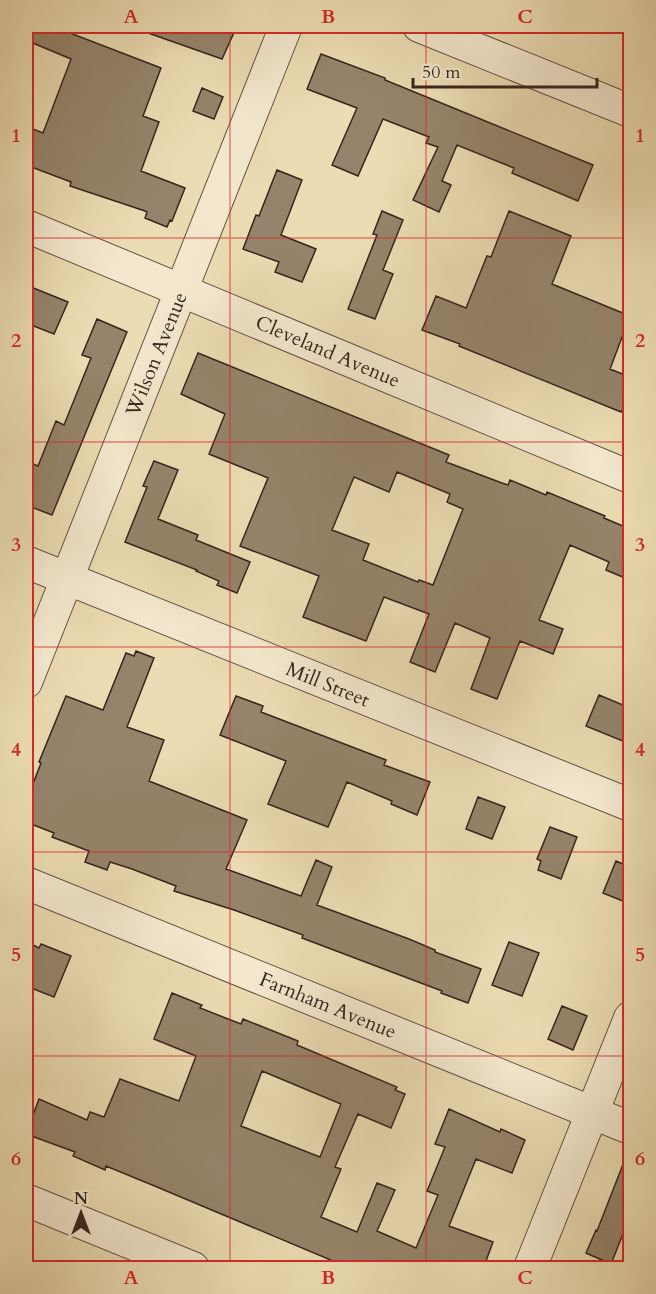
<svg xmlns="http://www.w3.org/2000/svg" width="656" height="1294" font-family="Cardo,serif">
<style>
.building{fill:#95846b;stroke:#37251e;stroke-width:1.5;fill-rule:evenodd}
.lines{fill:none;stroke-linecap:round;stroke-linejoin:round}
.minor-casing{stroke:#645343;stroke-width:34}
.minor{stroke:#f3e8ce;stroke-width:32}
.grid{fill:none;stroke:#d62828;stroke-width:1.5;stroke-opacity:0.55}
.labels{text-anchor:middle;stroke-width:5;stroke-linejoin:round;paint-order:stroke}
.street-label{font-size:20px;fill:#37251e;stroke:#f3e8ce}
.neatline{fill:none;stroke:#d62828;stroke-width:2}
.grid-label{font-size:20px;text-anchor:middle;font-weight:bold;fill:#d62828}
</style>
<rect width="100%" height="100%" fill="#ecdcb3"/>
<filter id="stains"><feTurbulence type="fractalNoise" baseFrequency=".00333" numOctaves="4"/><feColorMatrix values="0 0 0 0 .2 0 0 0 0 .09 0 0 0 0 .02 0 0 0 .5 -.17"/></filter>
<radialGradient id="worn" r=".72"><stop offset=".6" stop-color="#630" stop-opacity="0"/><stop offset="1" stop-color="#630" stop-opacity=".3"/></radialGradient>
<!-- building -->
<path class="building" d="M35 26H52L161 68 143 116 159 122 141 171 185 188 172 221 170 220 167 227 145 218 147 212 145 211 70 186 71 182 26 165V126L43 133 71 59 28 41Z
M135 26H237L222 59 134 28Z
M321 54 385 78V80L593 165 578 201 512 173 514 168 457 145 442 181 451 185 439 212 413 200 438 147 426 143 429 137 383 119 358 176 332 165 357 108 307 89Z
M202 88 223 97 214 119 193 111Z
M277 170 302 180 281 235 316 249 302 282 275 272 279 262 243 249 256 215 259 216Z
M382 211 403 220 383 270 393 274 375 319 348 309 377 235 373 234Z
M509 211 571 236 552 284 630 316 610 369 630 377V407L625 405 621 412 459 346 460 344 422 330 436 296 466 308 487 256 491 257Z
M26 285 68 302 54 334 26 323Z
M97 319 127 332 52 515 26 505V461L38 466 56 421 64 425 91 358 82 355Z
M198 353 449 455 446 462 502 483 508 485 510 480 546 495 547 492 605 516 604 518 630 529V580L606 570 609 562 570 545 539 620 563 629 553 654 520 641 497 699 471 689 490 638 455 623 435 672 410 662 429 614 384 597 366 641 303 617 319 576 240 546 268 478 209 454 225 414 181 394ZM397 472 450 494 447 502 463 509 433 585 419 580 418 582 363 560 369 544 332 530 354 477 389 492Z
M154 461 178 470 158 519 198 535 196 540 250 562 237 593 217 585 219 581 196 571 197 570 125 542 147 487 143 486Z
M136 651 154 658 127 727 164 740 149 781 247 820 226 869 301 896 316 860 332 867 317 905 409 939 435 950V952L481 969 468 1003 441 993 442 991 302 938 303 935 234 910 174 891 176 886 132 869 110 862 107 870 85 862 89 851 52 837 54 833 26 822V802L41 763 39 762 66 696 103 710 126 653 134 656Z
M599 695 630 708V744L586 726Z
M236 696 263 706 261 712 386 760 384 765 430 782 417 815 391 804 392 801 347 782 328 827 268 804 286 761 220 735Z
M478 797 505 807 492 839 466 829Z
M550 827 577 837 561 879 538 870 541 861 537 859Z
M616 861 630 867V904L603 893Z
M509 942 539 953 522 996 492 985Z
M31 944 39 948 41 944 71 956 54 997 26 986V958Z
M172 993 202 1005 200 1008 241 1024 243 1019 298 1041 297 1045 397 1087 395 1090 405 1094 391 1128 358 1114 335 1167 341 1169 321 1217 357 1232 377 1183 395 1190 377 1231 416 1248 438 1195 427 1191 445 1147 435 1144 449 1109 500 1132 501 1129 525 1140 512 1173 476 1159 449 1226 493 1242 483 1269H352L157 1187 106 1166 105 1170 73 1156 75 1152 26 1134 39 1099 87 1120 90 1112 104 1117 120 1079 179 1101 196 1056 154 1039ZM262 1071 341 1104 320 1157 241 1126Z
M562 1006 587 1016 573 1050 548 1039Z
M629 1149H630V1216L611 1264 586 1253 596 1230 597 1231Z"/>
<g class="lines">
<defs>
<path id="minor" d="M419 26 630 111
M26 226 630 477
M26 562 630 805
M26 682 286 26
M26 883 630 1128
M26 1200 193 1268
M530 1268 630 1018"/>
</defs>
<!-- minor casing -->
<use href="#minor" class="minor-casing"/>
<!-- minor -->
<use href="#minor" class="minor"/>
</g>
<!-- grid -->
<path class="grid" d="M230 26V1268M426 26V1268M26 238H630M26 442H630M26 647H630M26 852H630M26 1056H630"/>
<g class="labels">
<!-- street labels -->
<g class="street-label">
<text transform="translate(328 351) rotate(23)" y="7">Cleveland Avenue</text>
<text transform="translate(156 354) rotate(-68)" y="7">Wilson Avenue</text>
<text transform="translate(328 684) rotate(22)" y="7">Mill Street</text>
<text transform="translate(328 1005) rotate(22)" y="7">Farnham Avenue</text>
</g>
</g>
<!-- margin -->
<rect width="656" height="1294" fill="none" stroke="#ecdcb3" stroke-width="66"/>
<!-- north arrow -->
<g transform="translate(81 1213)" stroke="#f3e8ce" stroke-width="4.5" paint-order="stroke">
<path d="M0-4.5L10 22L0 15L-10 22Z" fill="#37251e"/>
<text y="-9" font-size="16" font-weight="bold" text-anchor="middle" fill="#37251e">N</text>
</g>
<!-- scale -->
<path d="M413 78v9h184v-9" fill="none" stroke="#37251e" stroke-width="3"/>
<text x="422" y="78" font-size="18" fill="#37251e" stroke="#f3e8ce" stroke-width="4.5" paint-order="stroke">50 m</text>
<rect x="33" y="33" width="590" height="1228" class="neatline"/>
<g class="grid-label">
<text x="131" y="23">A</text>
<text x="328" y="23">B</text>
<text x="525" y="23">C</text>
<text x="16" y="142">1</text>
<text x="640" y="142">1</text>
<text x="16" y="347">2</text>
<text x="640" y="347">2</text>
<text x="16" y="551">3</text>
<text x="640" y="551">3</text>
<text x="16" y="756">4</text>
<text x="640" y="756">4</text>
<text x="16" y="961">5</text>
<text x="640" y="961">5</text>
<text x="16" y="1165">6</text>
<text x="640" y="1165">6</text>
<text x="131" y="1284">A</text>
<text x="328" y="1284">B</text>
<text x="525" y="1284">C</text>
</g>
<rect width="100%" height="100%" filter="url(#stains)"/>
<rect width="100%" height="100%" fill="url(#worn)"/>
</svg>
